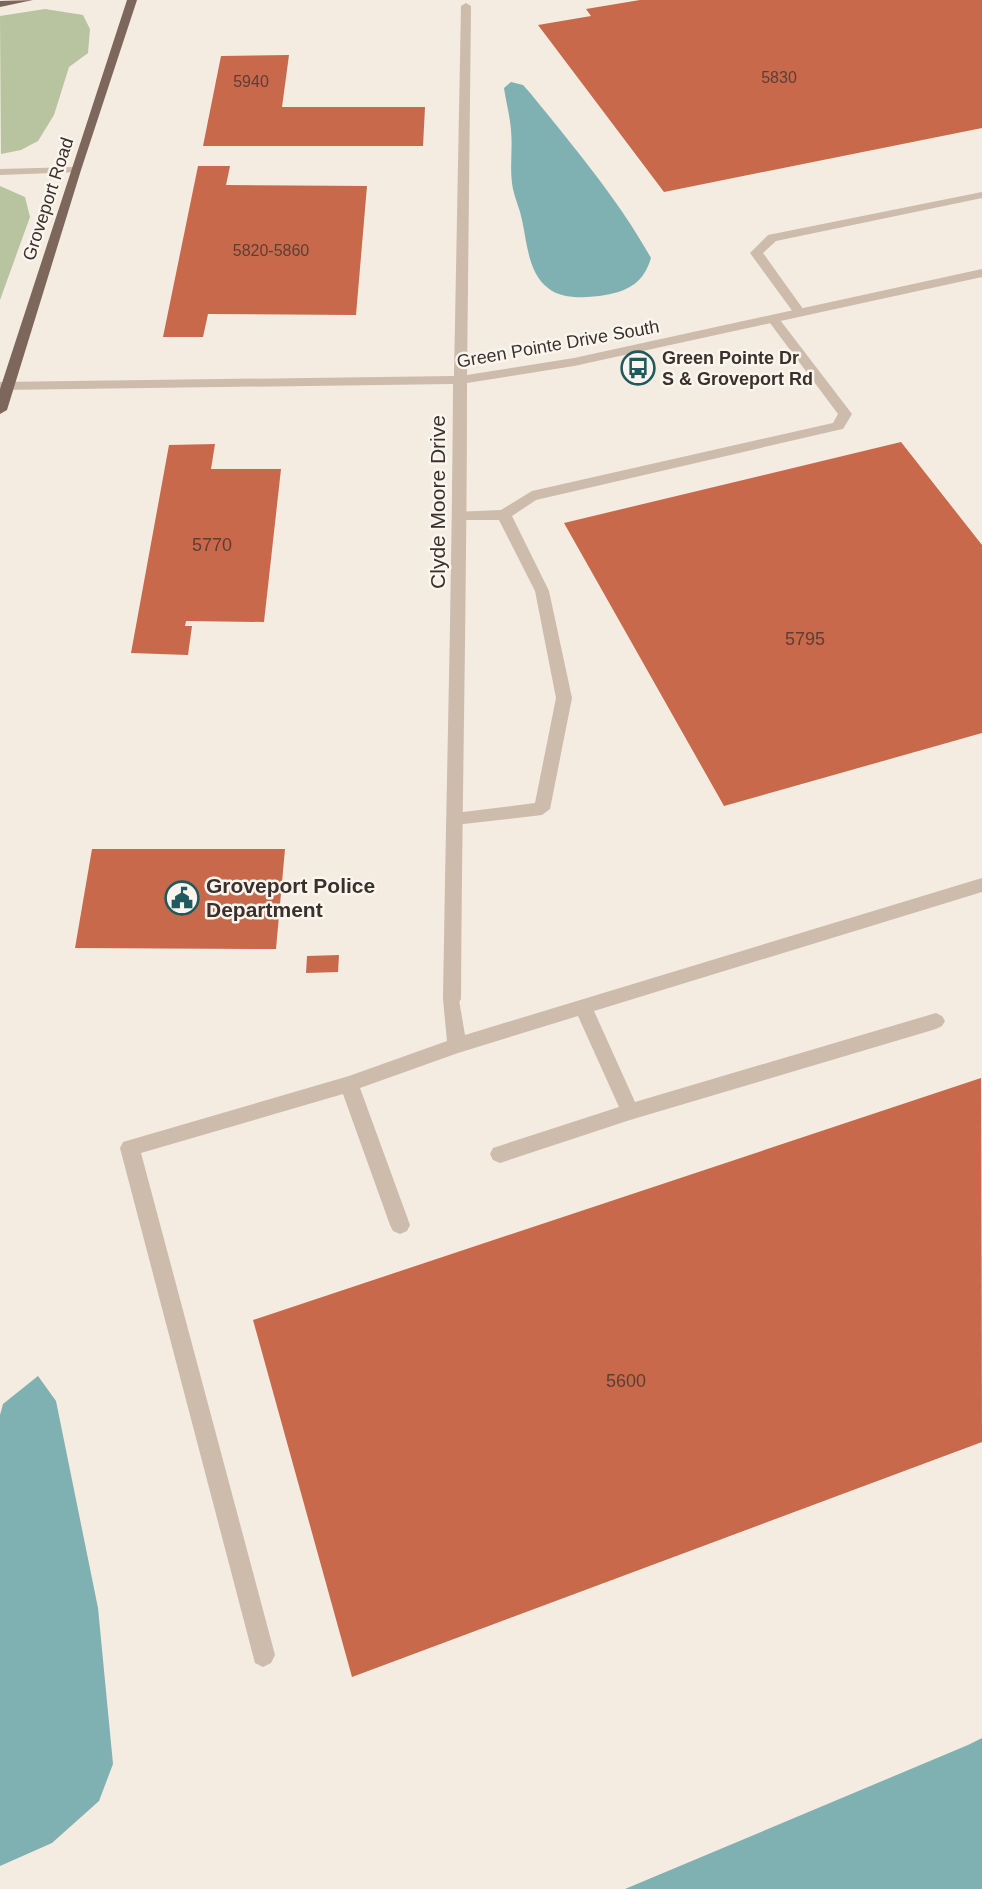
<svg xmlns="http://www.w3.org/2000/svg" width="982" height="1889" font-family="Arial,sans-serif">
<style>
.green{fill:#b8c4a0}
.water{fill:#7fb0b2}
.building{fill:#c8694b}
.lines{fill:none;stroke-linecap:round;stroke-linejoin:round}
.service{fill:#cdbbac;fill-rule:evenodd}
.minor{fill:#cdbbac;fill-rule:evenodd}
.primary{fill:#7d675c;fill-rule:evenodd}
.labels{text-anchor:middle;stroke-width:5;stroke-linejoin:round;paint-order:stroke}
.far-number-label{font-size:16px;fill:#5e3e33}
.far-street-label{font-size:18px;fill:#3b302b;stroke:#fbf5ee}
.far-poi-label{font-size:18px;font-weight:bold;fill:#3b302b;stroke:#fbf5ee;text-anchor:start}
.number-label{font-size:18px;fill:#5e3e33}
.street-label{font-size:21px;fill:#3b302b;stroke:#fbf5ee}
.poi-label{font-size:21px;font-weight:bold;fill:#3b302b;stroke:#fbf5ee;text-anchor:start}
</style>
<rect width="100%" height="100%" fill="#f4ebe1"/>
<!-- green -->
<path class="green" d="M45 9 83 15 90 29 88 53 69 67 54 115 38 141 21 150 1 154 0 16Z
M0 186 25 197 30 217 0 300Z"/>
<!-- water -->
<path class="water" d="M511 82 523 85 531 94C573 146 618 199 651 258 644 282 629 291 605 295 588 298 562 300 548 288 528 273 527 242 522 220 520 209 515 199 513 189 509 169 513 150 511 130 510 116 506 102 504 88Z
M38 1376 56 1401 98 1608 113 1764 99 1801 52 1843 0 1866V1415L3 1404Z
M982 1738V1889H625L968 1745Z"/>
<!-- building -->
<path class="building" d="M640 0H982V128L664 192 538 25 591 16 586 9Z
M289 55 282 107H425L423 146H203L221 56Z
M198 166H230L226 185 367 186 356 315 208 314 203 337H163Z
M901 442 982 545V733L724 806 564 523Z
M215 444 211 469H281L264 622 186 621 185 626H192L188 655 131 653 169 445Z
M92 849H285L276 949 75 948Z
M339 955 338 972 306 973 307 956Z
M981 1078 982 1442 352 1677 253 1320Z"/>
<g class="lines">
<!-- service -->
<path class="service" d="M75 167 79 168V172L0 175V169Z
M982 192V198L776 241 763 253 806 313 804 316H796L750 253 768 235Z
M773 315 777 316 852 414 843 429 838 430 536 500 512 516 549 591 572 698 550 809 542 815 455 825 449 824 447 819 449 814 455 813 535 803 556 698 535 591 499 520H459L452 515 454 512 501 510 532 491 833 423 838 414 767 319Z
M982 878V892L594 1011 635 1102 936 1013 942 1016 945 1021 942 1026 936 1029 630 1120 500 1163 493 1160 490 1154 493 1148 619 1107 578 1016 458 1053 360 1088 410 1225 407 1231 400 1234 393 1231 390 1225 343 1094 141 1153 275 1655 271 1663 263 1667 255 1663 120 1148 123 1142 349 1076 447 1041 443 999 446 994 452 991 458 994 465 1035Z"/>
<!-- minor -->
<path class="minor" d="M466 3 471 6 467 375 574 358 982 269V277L574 366 467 383C467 588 462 794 461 999L458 1004 452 1007 446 1004 443 999C446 794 452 589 453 384L0 390V382L454 376 461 6Z"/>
<!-- primary -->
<path class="primary" d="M33 0 0 7V1Z
M127 0H137L81 170 7 410 0 414V389Z"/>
</g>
<!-- icons -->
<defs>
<symbol id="bus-ring" viewBox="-11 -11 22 22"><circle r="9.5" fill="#fbf5ee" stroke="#1f5a5e" stroke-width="1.5"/><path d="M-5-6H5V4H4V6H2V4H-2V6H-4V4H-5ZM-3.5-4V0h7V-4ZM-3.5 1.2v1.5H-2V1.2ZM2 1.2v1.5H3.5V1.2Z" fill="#1f5a5e"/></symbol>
<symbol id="civic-ring" viewBox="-11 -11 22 22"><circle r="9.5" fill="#fbf5ee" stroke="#1f5a5e" stroke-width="1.5"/><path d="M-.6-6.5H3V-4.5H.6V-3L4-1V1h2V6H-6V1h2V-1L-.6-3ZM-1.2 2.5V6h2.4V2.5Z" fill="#1f5a5e"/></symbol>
</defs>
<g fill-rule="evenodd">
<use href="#bus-ring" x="619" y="349" width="38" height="38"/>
<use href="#civic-ring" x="163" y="879" width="38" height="38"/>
</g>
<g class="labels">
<!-- far-number labels -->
<g class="far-number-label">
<text x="779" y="83">5830</text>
<text x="251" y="87">5940</text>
<text x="271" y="256">5820-5860</text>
</g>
<!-- far-street labels -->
<g class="far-street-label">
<text transform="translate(48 199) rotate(-72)" y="6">Groveport Road</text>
<text transform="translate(558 344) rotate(-10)" y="6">Green Pointe Drive South</text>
</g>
<!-- far-poi labels -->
<g class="far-poi-label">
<text x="662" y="364">Green Pointe Dr<tspan x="662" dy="21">S &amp; Groveport Rd</tspan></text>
</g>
<!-- number labels -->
<g class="number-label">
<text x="212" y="551">5770</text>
<text x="805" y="645">5795</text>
<text x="626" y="1387">5600</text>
</g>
<!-- street labels -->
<g class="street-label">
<text transform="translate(438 502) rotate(-90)" y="7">Clyde Moore Drive</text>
</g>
<!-- poi labels -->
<g class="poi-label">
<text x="206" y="893">Groveport Police<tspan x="206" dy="24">Department</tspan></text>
</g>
</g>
</svg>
